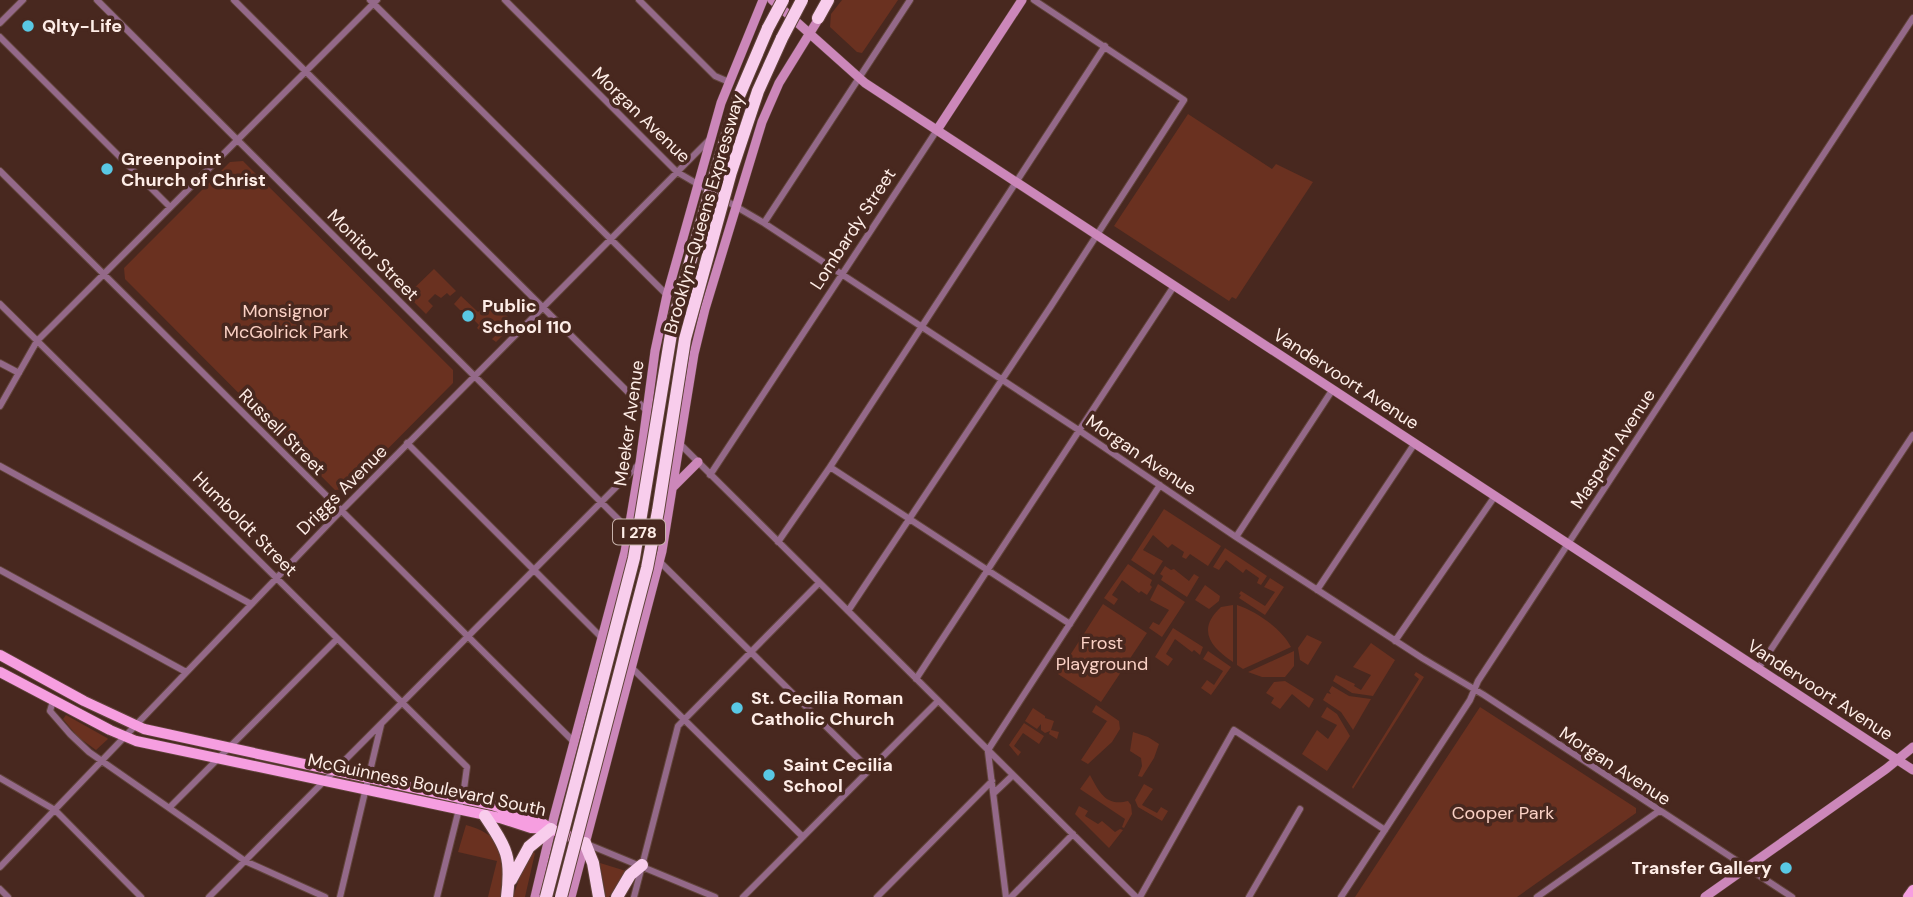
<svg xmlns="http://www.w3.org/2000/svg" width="1913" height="897" font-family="'DM Sans',sans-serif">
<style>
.green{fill:#6a3120}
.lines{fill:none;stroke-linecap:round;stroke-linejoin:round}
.minor-casing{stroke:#61443b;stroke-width:8}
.secondary-casing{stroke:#61443b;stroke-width:10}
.primary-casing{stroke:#61443b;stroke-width:12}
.motorway-casing{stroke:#61443b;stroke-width:14}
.minor{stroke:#946989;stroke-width:6}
.secondary{stroke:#cc87ba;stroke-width:9}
.primary{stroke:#f69ee0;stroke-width:10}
.motorway{stroke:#f8cdec;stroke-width:12}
.motorway-bridge-casing{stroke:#61443b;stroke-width:14;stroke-linecap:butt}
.motorway-bridge{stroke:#f8cdec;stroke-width:12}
.poi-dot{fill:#59c8e4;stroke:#48281f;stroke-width:2.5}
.labels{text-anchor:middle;stroke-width:7;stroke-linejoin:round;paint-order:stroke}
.shield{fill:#48281f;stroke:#c7b2ab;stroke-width:2}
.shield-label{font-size:16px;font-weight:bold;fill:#feede7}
.poi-label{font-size:18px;font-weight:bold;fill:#feede7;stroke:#48281f;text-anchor:start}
.street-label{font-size:18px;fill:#feede7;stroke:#48281f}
.park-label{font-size:18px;fill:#fbd1c5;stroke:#48281f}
</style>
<rect width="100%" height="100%" fill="#48281f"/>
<!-- green -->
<path class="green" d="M842 0H898L862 53 857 52 830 27 831 14Z
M1188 114 1272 169 1276 164 1313 182 1236 299 1232 297 1229 301 1114 226Z
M243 161 453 370V383L348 489 335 490 125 279 124 268 230 162Z
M434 269 456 291 450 296 447 293 441 298 435 294 428 301 433 306 426 314 407 295Z
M461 296 478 312 491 300 510 319 505 324 509 329 496 342 492 339 501 330 495 324 485 335 477 328 479 325 464 310H460L454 304Z
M1164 509 1221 546 1208 566 1190 554 1186 559 1182 557 1184 552 1172 544 1168 548 1153 535 1143 550 1163 561 1154 575 1131 560Z
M1225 548 1267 576 1261 585 1257 583 1259 578 1246 569 1243 573 1226 560 1219 570 1213 567Z
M1128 564 1152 580 1150 585 1152 587 1147 595 1141 591 1139 593 1122 580 1112 595 1118 599 1114 605 1104 598Z
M1165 566 1171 570 1174 569 1189 581 1194 574 1199 577 1187 597 1161 580 1163 576 1160 574Z
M1270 578 1284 587 1265 615 1239 598 1241 595 1239 594 1241 591 1265 606 1275 592 1264 587Z
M1158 584 1185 602 1162 637 1149 628 1153 622 1159 625 1169 610 1150 600Z
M1205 585 1220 596 1219 601 1209 609 1195 600Z
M1103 604 1147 633 1101 702 1058 674Z
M1233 605V662C1211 647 1196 630 1221 607Z
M1237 605C1256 611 1282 629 1291 647L1243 669 1237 665Z
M1173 628 1203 647 1200 655 1194 650 1192 652 1175 639 1166 654 1173 659 1168 666 1155 657Z
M1307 635 1322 642 1308 665 1300 660 1298 648Z
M1371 643 1395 660 1373 696 1352 693 1333 681 1336 675 1355 684 1354 686 1361 690 1371 675 1353 667Z
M1208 651 1231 667 1211 695 1201 688 1207 680 1214 685 1223 671 1203 659Z
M1294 651V666L1285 677H1262L1248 672Z
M1416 672 1424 677 1353 789 1352 787 1419 679 1414 675Z
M1285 681 1314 699 1309 708 1292 694 1280 709 1271 703 1274 698 1266 693 1274 682Z
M1332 686 1349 696 1371 699 1353 730 1341 712 1323 700 1327 693 1331 694 1329 691Z
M1096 705 1119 721 1120 729 1112 742 1088 764 1081 760 1107 721 1112 724 1092 712Z
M1327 707 1337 714 1350 736 1327 771 1302 754 1317 730 1328 739 1337 725 1321 717Z
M1480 707 1636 808V813L1517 897H1355Z
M1033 708 1045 716V718L1054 721 1051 730 1059 732 1057 739 1049 734 1050 731 1045 733 1041 730V724L1037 729 1025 721Z
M66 715 107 738 108 739 96 750 78 737 63 719Z
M1024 723 1044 736 1039 744 1023 733 1014 746 1021 752 1018 756 1009 745Z
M1133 732 1148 737 1159 744 1154 758 1142 777 1138 776 1142 766 1141 758 1130 751Z
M1090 775C1099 792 1106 807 1128 801L1131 805 1132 814 1124 828 1122 827 1125 819 1080 789Z
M1144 784 1153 789 1142 805 1157 813 1161 807 1168 811 1162 821 1138 807 1135 800Z
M1079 806 1088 811 1085 816 1098 824 1102 821 1115 832 1120 829 1123 830 1109 848 1075 814Z
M466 825C509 837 504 859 502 897H488L497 861 458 852Z
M532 851 535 853 525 897H513L519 879Z
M600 863 626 871 609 897H606Z"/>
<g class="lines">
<defs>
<path id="minor" d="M97 0 629 530
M234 0 647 411
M370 0 667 295
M505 0 677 172 764 223 1080 431 1236 537 1422 658 1484 695 1792 897
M639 0 715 76 729 82
M0 23 23 0
M0 37 170 207
M0 171 574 742
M764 223 910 0
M0 304 467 767 464 789 437 897
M0 363 19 373
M0 406 37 341 377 0
M407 443 603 639
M679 443 1136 897
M0 466 251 604
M830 467 1070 624
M710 475 937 130
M1236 537 1333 389
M778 542 830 467 1105 46
M659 561 870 770
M0 570 186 672
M1317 590 1415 443
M848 611 1051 306 1184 100 1034 0
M1395 641 1495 496
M630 666 803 837
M1758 669 1913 435
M916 679 1174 286
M53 701 50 711 70 734 89 752 245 861 325 897
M988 750 1160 485
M988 752 1006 897
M0 778 55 810 141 897
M994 793 1013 775
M170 807 337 639
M587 844 715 897
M0 867 335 517 709 140
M0 889 8 897
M209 897 639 464
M340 897 381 725
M634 897 678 726 819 583
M743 897 938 701
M877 897 992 781
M1011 897 1073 834
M1140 897 1234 730 1385 830
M1249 897 1300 809
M1341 897 1470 700 1478 681 1913 18
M1537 897 1659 811"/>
<path id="secondary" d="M772 0 865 83 1913 770
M937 130 1022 0
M673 487 698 462
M535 897 554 817 625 552 640 463 655 351 667 295 721 103 763 0
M571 897 662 551 694 354 705 309 762 122 779 83 821 15
M1705 897 1886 769 1913 747"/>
<path id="primary" d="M0 655 84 701 144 729 492 805 538 820 551 829 583 842
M0 672 110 730 136 741 500 818 531 828 551 829
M1908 897 1913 890"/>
<path id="motorway" d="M818 18 828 0
M718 164 739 96 768 28
M731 172 758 91 782 38
M485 816C507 849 512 857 507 897
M585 843 593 863 599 897
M511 880 529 847 551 829
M617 897 630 875 642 865"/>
</defs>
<!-- minor casing -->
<use href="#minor" class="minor-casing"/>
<!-- secondary casing -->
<use href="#secondary" class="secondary-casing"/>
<!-- primary casing -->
<use href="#primary" class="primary-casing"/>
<!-- motorway casing -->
<use href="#motorway" class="motorway-casing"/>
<!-- minor -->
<use href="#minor" class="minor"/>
<!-- secondary -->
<use href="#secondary" class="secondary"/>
<!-- primary -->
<use href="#primary" class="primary"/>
<!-- motorway -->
<use href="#motorway" class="motorway"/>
<defs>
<path id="motorway-bridge" d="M768 28 783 0
M782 38 802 0
M546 897 634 558 673 322 718 164
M561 897 647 568 658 511 685 339 731 172"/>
</defs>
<!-- motorway-bridge casing -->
<use href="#motorway-bridge" class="motorway-bridge-casing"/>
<!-- motorway-bridge -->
<use href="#motorway-bridge" class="motorway-bridge"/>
</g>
<!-- markers -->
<g class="poi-dot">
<circle cx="28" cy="26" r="7"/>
<circle cx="107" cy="169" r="7"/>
<circle cx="468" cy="316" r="7"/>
<circle cx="737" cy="708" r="7"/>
<circle cx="769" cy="775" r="7"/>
<circle cx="1786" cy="868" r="7"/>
</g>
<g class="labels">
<!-- shield labels -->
<rect class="shield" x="613" y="519.5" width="52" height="25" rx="5"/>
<g class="shield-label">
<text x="639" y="538">I 278</text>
</g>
<!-- poi labels -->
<g class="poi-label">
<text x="42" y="32">Qlty-Life</text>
<text x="121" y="165">Greenpoint<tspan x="121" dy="21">Church of Christ</tspan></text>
<text x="482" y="312">Public<tspan x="482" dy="21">School 110</tspan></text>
<text x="751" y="704">St. Cecilia Roman<tspan x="751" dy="21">Catholic Church</tspan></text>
<text x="783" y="771">Saint Cecilia<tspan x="783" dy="21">School</tspan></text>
<text x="1772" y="874" text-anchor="end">Transfer Gallery</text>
</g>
<!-- street labels -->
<g class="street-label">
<text transform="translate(641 115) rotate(44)" y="6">Morgan Avenue</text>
<text transform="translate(704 214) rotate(-74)" y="6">Brooklyn-Queens Expressway</text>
<text transform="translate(853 229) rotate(-57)" y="6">Lombardy Street</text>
<text transform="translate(373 255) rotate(45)" y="6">Monitor Street</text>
<text transform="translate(1346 379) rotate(33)" y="6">Vandervoort Avenue</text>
<text transform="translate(629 423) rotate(-82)" y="6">Meeker Avenue</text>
<text transform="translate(282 432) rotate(45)" y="6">Russell Street</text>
<text transform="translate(1613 449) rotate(-57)" y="6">Maspeth Avenue</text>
<text transform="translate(1141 455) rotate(34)" y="6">Morgan Avenue</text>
<text transform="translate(342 490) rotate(-45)" y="6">Driggs Avenue</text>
<text transform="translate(245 524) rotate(45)" y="6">Humboldt Street</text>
<text transform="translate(1820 690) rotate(33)" y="6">Vandervoort Avenue</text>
<text transform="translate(1615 766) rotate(33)" y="6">Morgan Avenue</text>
<text transform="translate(427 785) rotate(12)" y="6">McGuinness Boulevard South</text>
</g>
<!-- park labels -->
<g class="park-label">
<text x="286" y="317">Monsignor<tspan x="286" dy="21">McGolrick Park</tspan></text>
<text x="1102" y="649">Frost<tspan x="1102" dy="21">Playground</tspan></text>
<text x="1503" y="819">Cooper Park</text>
</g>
</g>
</svg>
